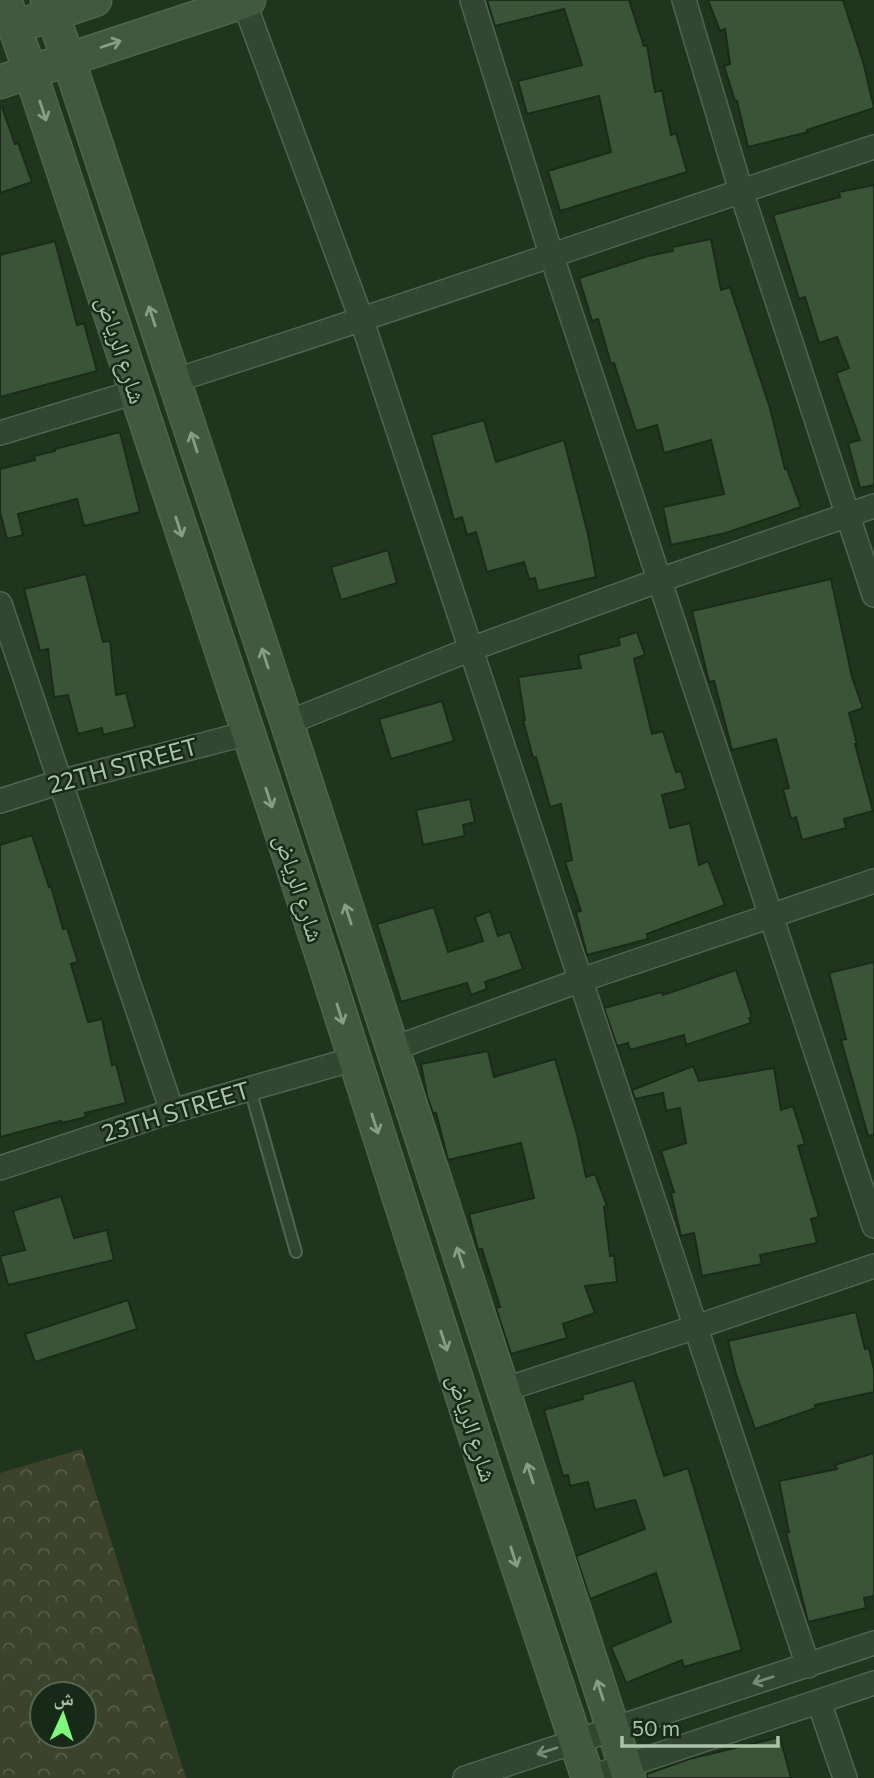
<svg xmlns="http://www.w3.org/2000/svg" width="874" height="1778" font-family="Commissioner,'Noto Naskh Arabic',sans-serif">
<style>
.park{fill:url(#park-crowns);fill-rule:evenodd}
.building{fill:#395437;stroke:#1a2c19;stroke-width:2}
.lines{fill:none;stroke-linecap:round;stroke-linejoin:round}
.lane-casing{stroke:#50644f;stroke-width:14}
.street-casing{stroke:#50644f;stroke-width:26}
.secondary-casing{stroke:#50644f;stroke-width:35}
.lane{stroke:#334632;stroke-width:10}
.street{stroke:#334632;stroke-width:23}
.secondary{stroke:#40593f;stroke-width:32}
.oneway{stroke:#869e85}
.oneway2{stroke:#768b75}
.labels{text-anchor:middle;stroke-width:5;stroke-linejoin:round;paint-order:stroke}
.street-label{font-size:24px;fill:#acc3ab;stroke:#182a17}
</style>
<defs>
<pattern id="park-crowns" width="20" height="18" patternUnits="userSpaceOnUse" patternTransform="scale(1.75)"><rect width="20" height="18" fill="#3d422b"/><path d="M2 6a3 3 0 1 1 6 0M12 15a3 3 0 1 1 6 0" fill="none" stroke="#565c47"/></pattern>
</defs>
<rect width="100%" height="100%" fill="#20351e"/>
<!-- park -->
<path class="park" d="M82 1449 186 1778H0V1473ZM42 1694H84V1736H42Z"/>
<!-- building -->
<path class="building" d="M487 0H629L644 46 647 45 655 92 662 90 671 135 676 133 687 172 560 211 548 171 611 152 599 96 527 114 518 81 582 65 564 9 495 26Z
M708 0H843L864 65 874 108 807 130 808 132 748 147 737 101H735L724 66 730 64 725 29 720 31Z
M0 107H2L15 144 18 143 32 182 0 193Z
M874 185V485L860 488 848 443 860 440 836 373 849 368 837 337 819 343 805 297 799 299 773 215 840 197 839 192Z
M711 239 721 290 730 287 770 408 785 469H787L801 507 726 533 671 545 663 507 724 494 711 440 664 453 657 425 636 431 614 363 611 364 598 319 592 321 579 278 648 256 673 251 672 247Z
M55 241 77 325 84 323 97 371 0 397V255Z
M484 420 496 462 564 440 588 534 596 577 538 591 535 578 529 579 524 562 487 572 476 532 467 535 462 517 454 520 431 435Z
M120 432 140 512 84 526 77 499 18 514 23 535 7 539 0 512V469L35 460 34 456 55 451V449Z
M388 550 397 583 341 600 331 567Z
M86 574 103 642 110 641 116 695 126 693 135 727 103 735 102 728 78 734 68 695 54 697 48 649 40 651 24 589Z
M831 579 852 677 863 708 849 713 857 744H855L873 811 844 819 846 828 802 840 796 817 791 819 783 789 789 788 776 739 732 750 714 681 709 682 692 611Z
M637 632 645 655 634 659 652 734 663 731 676 772 681 771 686 789 662 795 670 828 690 823 699 865 708 861 725 905 647 934 648 939 587 955 576 912 581 911 565 862 572 860 561 804 550 807 536 757 533 758 523 720H525L518 677 581 668 578 655 620 645 618 638Z
M442 701 454 741 391 759 379 719Z
M470 799 475 822 463 825 465 836 423 845 416 810Z
M32 835 49 887 51 886 63 929 67 928 78 962 71 964 88 1022 102 1019 112 1065 116 1064 126 1103 85 1113 86 1117 62 1123 61 1121 0 1137V845Z
M434 907 448 952 483 941 475 917 490 911 498 936 510 932 523 969 485 982 487 989 471 995 467 983 401 1002 377 924Z
M874 962V1135L868 1136 841 1040 846 1039 829 973Z
M736 970 752 1017 749 1018 751 1023 686 1045 684 1035 630 1050 628 1043 617 1046 604 1008 662 992 663 995Z
M488 1051 494 1077 555 1059 577 1134 586 1177 595 1174 607 1206 604 1207 610 1256 614 1255 617 1282 585 1286 595 1313 563 1324 567 1338 511 1354 496 1308 500 1307 482 1249 478 1250 469 1214 534 1198 521 1143 448 1160 436 1113H433L427 1096 421 1064Z
M693 1066 699 1081 774 1068 781 1110 793 1106 805 1144 798 1146 819 1217 811 1219 817 1243 760 1255 762 1264 702 1276 694 1233 681 1236 671 1193 674 1192 661 1151 686 1143 680 1108 666 1111 663 1093 635 1099 632 1090Z
M61 1196 74 1238 107 1230 114 1260 8 1285 0 1256 25 1250 13 1211Z
M128 1300 137 1329 35 1362 25 1334Z
M856 1312 865 1349 869 1348 874 1370V1392L815 1405 816 1408 755 1429 736 1374 728 1341Z
M634 1380 664 1476 688 1468 742 1650 684 1667 682 1660 626 1683 611 1647 671 1622 656 1573 590 1599 576 1556 645 1529 635 1500 595 1510 588 1482 570 1486 568 1475 563 1476 544 1410 583 1399 582 1395Z
M874 1453V1596L864 1598 866 1608 808 1622 786 1532H789L779 1481 837 1469 835 1465Z
M780 1737 791 1778H647V1774L689 1759Z"/>
<g class="lines">
<defs>
<path id="lane" d="M250 1089 296 1252"/>
<path id="street" d="M472 0 551 254 874 1226
M684 0 741 191 874 595
M244 2 362 321 808 1666
M173 381C408 306 640 224 874 147
M0 433 135 392
M0 604 172 1111
M287 723 471 649 660 580 874 506
M0 801 60 782 248 733
M392 1049 581 980 874 881
M0 1168 172 1111 354 1059
M503 1390 696 1327 874 1266
M819 1702 845 1778
M465 1778 874 1643
M589 1778 874 1683"/>
<path id="secondary" d="M5 0 30 71 322 956 484 1465 588 1778
M47 0 68 58 287 723 629 1778
M33 21 95 0
M0 82 249 0"/>
</defs>
<!-- lane casing -->
<use href="#lane" class="lane-casing"/>
<!-- street casing -->
<use href="#street" class="street-casing"/>
<!-- secondary casing -->
<use href="#secondary" class="secondary-casing"/>
<!-- lane -->
<use href="#lane" class="lane"/>
<!-- street -->
<use href="#street" class="street"/>
<!-- secondary -->
<use href="#secondary" class="secondary"/>
</g>
<!-- one-way arrows -->
<defs><path id="oneway-shaft" d="M-6 0H5M1.5-3L5.5 0L1.5 3" fill="none" stroke-width="1.6" stroke-linecap="round" stroke-linejoin="round" transform="scale(1.75)"/></defs>
<g class="oneway">
<use href="#oneway-shaft" transform="translate(111 44) rotate(-18)"/>
<use href="#oneway-shaft" transform="translate(43 111) rotate(72)"/>
<use href="#oneway-shaft" transform="translate(152 316) rotate(-108)"/>
<use href="#oneway-shaft" transform="translate(194 442) rotate(-108)"/>
<use href="#oneway-shaft" transform="translate(179 527) rotate(72)"/>
<use href="#oneway-shaft" transform="translate(265 658) rotate(-108)"/>
<use href="#oneway-shaft" transform="translate(269 798) rotate(72)"/>
<use href="#oneway-shaft" transform="translate(348 914) rotate(-108)"/>
<use href="#oneway-shaft" transform="translate(340 1014) rotate(73)"/>
<use href="#oneway-shaft" transform="translate(375 1124) rotate(72)"/>
<use href="#oneway-shaft" transform="translate(460 1257) rotate(-108)"/>
<use href="#oneway-shaft" transform="translate(444 1341) rotate(72)"/>
<use href="#oneway-shaft" transform="translate(530 1473) rotate(-108)"/>
<use href="#oneway-shaft" transform="translate(514 1557) rotate(72)"/>
<use href="#oneway-shaft" transform="translate(600 1690) rotate(-108)"/>
</g>
<g class="oneway2">
<use href="#oneway-shaft" transform="translate(763 1680) rotate(162)"/>
<use href="#oneway-shaft" transform="translate(547 1751) rotate(162)"/>
</g>
<g class="labels">
<!-- street labels -->
<g class="street-label">
<text transform="translate(121 350) rotate(72)" y="8">شارع الرياض</text>
<text transform="translate(123 766) rotate(-15)" y="8">22TH STREET</text>
<text transform="translate(299 888) rotate(72)" y="8">شارع الرياض</text>
<text transform="translate(176 1112) rotate(-17)" y="8">23TH STREET</text>
<text transform="translate(472 1428) rotate(72)" y="8">شارع الرياض</text>
</g>
</g>
<!-- north arrow -->
<g transform="translate(63 1715) rotate(3)"><circle r="33" fill="#182a17" stroke="#536752" stroke-width="2"/>
<path d="M0-5L12 26L0 18L-12 26Z" fill="#7dfa7a"/>
<text y="-10" font-size="19" font-weight="bold" text-anchor="middle" fill="#acc3ab">ش</text>
</g>
<!-- scale -->
<path d="M622 1736v10h156v-10" fill="none" stroke="#acc3ab" stroke-width="3.5"/>
<text x="632" y="1736" font-size="21" fill="#acc3ab" stroke="#182a17" stroke-width="5" paint-order="stroke">50 m</text>
</svg>
